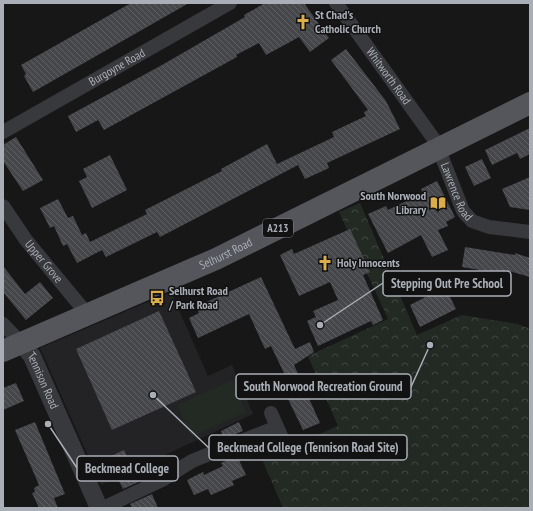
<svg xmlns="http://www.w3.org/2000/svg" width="533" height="511" font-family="'PT Sans Narrow',sans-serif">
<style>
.built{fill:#232325}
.grass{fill:#232a24}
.park{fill:url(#park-crowns)}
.building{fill:url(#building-back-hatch)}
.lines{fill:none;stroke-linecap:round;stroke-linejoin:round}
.minor{stroke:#38393d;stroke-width:14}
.tertiary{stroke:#38393d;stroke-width:18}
.primary{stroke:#54565b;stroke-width:22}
.labels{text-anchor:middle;stroke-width:3;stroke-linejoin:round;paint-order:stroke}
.shield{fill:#121213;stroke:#7c7f85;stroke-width:1}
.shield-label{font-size:11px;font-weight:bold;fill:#aaaeb6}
.poi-label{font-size:12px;font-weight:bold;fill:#aaaeb6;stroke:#121213;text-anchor:start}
.street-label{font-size:12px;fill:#aaaeb6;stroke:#121213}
.leader{fill:none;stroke:#aaaeb6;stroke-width:1.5}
.callout-dot{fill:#aaaeb6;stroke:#121213;stroke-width:1.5}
.callout{fill:#121213;stroke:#aaaeb6;stroke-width:1.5}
.callout-label{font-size:13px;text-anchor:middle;font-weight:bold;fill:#aaaeb6}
</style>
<defs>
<pattern id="park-crowns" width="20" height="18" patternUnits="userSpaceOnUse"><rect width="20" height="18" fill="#232a24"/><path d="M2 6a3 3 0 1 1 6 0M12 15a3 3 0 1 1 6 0" fill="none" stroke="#404642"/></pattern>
<pattern id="building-back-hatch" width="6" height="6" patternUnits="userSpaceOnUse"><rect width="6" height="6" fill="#46474a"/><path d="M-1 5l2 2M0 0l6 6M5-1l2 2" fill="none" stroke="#5e5f62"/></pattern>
</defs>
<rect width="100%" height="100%" fill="#171718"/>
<!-- built -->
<path class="built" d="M171 292 208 376 232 365 253 414 101 485 40 348Z"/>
<!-- grass -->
<path class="grass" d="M232 380 246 412 192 437 177 405Z"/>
<!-- park -->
<path class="park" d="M360 203 417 335 462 315 518 324 530 329V508H283L262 459 338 426 308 356 388 319 339 212Z"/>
<!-- building -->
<path class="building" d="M131 3H189L33 92 24 76 26 74 21 65Z
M265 3H304L329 38 310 52 299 37 266 55 259 43 236 55 237 57 104 130 98 120 76 132 68 116 162 65 245 17 244 15Z
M346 49 386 101 400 129 327 163 329 168 305 179 298 165 160 237 157 232 106 257 102 250 77 263 67 244 63 246 54 226 50 228 40 208 58 199 68 218 73 216 82 235 86 233 90 242 147 214 145 210 222 171 221 169 267 144 277 164 334 137 332 132 366 116 364 112 368 110 331 60Z
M530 128V154L520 159 517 153 492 165 485 150Z
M16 137 43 180 23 191 3 161V145Z
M110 155 127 190 92 208 79 181 87 177 83 169Z
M482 159 491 178 474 186 465 167Z
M530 177V210L510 207 502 189Z
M437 181 455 217 446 222 448 226 438 230 448 250 432 257 421 235 388 253 368 214 386 206 388 210 423 193 421 189Z
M350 229 370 272 363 275 383 320 373 325 371 321 318 346 307 321 316 317 313 311 338 300 330 282 299 296 280 255 292 249 294 254Z
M465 247 515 255V253L530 258V277L505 270 504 274 462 267Z
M3 266 25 294 40 282 53 298 26 320 3 292Z
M261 277 295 349 310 342 314 352 294 365 320 423 303 430 288 399 295 396 271 346 265 349 249 314 198 338 189 318 199 313 196 307Z
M445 287 456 309 420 327 410 305Z
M159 311 196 392 112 430 76 349Z
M16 383 24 401 3 410V388Z
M35 422 65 494 54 498 58 508H39L32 493 35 492 34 488 39 485 15 430Z
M239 422 243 431 224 439 221 431Z
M124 450 133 469 139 466 145 479 123 489 114 471 101 477 94 464Z
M237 456 246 475 232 481 234 485 211 495 208 489 194 495 187 480 203 472 204 475 223 466 221 463Z
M152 494 158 508H132L130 504Z"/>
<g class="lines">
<!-- minor -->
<g class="minor">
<path id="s1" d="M336 3 436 142 463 211 472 221 489 227 530 232"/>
<path id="s2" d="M3 132 230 3"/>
<path id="s3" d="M3 206 26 240 88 315"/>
<path d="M3 324 21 343"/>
<path d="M271 413 282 438"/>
<path d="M103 508 162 480 192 461 277 427"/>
</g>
<!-- tertiary -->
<path class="tertiary" id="s4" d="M21 343 32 356 99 508"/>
<!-- primary -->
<path class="primary" id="s5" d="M3 351 216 259 530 103"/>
</g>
<!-- icons -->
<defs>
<symbol id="church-bare" viewBox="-9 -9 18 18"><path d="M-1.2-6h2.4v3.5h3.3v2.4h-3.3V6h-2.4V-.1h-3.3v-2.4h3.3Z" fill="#dbae4b" stroke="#121213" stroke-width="2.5" paint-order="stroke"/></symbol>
<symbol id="library-bare" viewBox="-9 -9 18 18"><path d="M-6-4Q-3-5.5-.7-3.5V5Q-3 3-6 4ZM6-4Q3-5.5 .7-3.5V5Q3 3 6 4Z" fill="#dbae4b" stroke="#121213" stroke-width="2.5" paint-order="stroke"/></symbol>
<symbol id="bus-bare" viewBox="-9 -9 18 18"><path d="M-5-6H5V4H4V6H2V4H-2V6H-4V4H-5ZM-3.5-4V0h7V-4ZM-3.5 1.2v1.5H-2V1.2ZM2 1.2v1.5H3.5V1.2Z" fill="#dbae4b" stroke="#121213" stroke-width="2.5" paint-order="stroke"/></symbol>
</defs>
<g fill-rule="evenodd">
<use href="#church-bare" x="292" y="11" width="22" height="22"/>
<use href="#library-bare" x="427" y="192" width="22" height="22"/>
<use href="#church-bare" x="314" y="252" width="22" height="22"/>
<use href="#bus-bare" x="146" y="287" width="22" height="22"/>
</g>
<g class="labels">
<!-- shield labels -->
<rect class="shield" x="263" y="219" width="30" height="18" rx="3"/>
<g class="shield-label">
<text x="278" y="232">A213</text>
</g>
<!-- poi labels -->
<g class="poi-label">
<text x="315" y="19">St Chad's<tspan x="315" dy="14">Catholic Church</tspan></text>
<text x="426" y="200" text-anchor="end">South Norwood<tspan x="426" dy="14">Library</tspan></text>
<text x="337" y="267">Holy Innocents</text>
<text x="169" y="295">Selhurst Road<tspan x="169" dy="14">/ Park Road</tspan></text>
</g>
<!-- street labels -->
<g class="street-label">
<text dy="4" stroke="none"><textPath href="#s2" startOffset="131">Burgoyne Road</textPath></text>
<text dy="4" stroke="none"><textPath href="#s1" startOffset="90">Whitworth Road</textPath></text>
<text dy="4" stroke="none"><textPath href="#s1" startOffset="225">Lawrence Road</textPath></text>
<text dy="4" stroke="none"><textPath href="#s5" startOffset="243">Selhurst Road</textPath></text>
<text dy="4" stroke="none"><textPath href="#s3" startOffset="69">Upper Grove</textPath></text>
<text dy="4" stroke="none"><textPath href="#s4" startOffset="44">Tennison Road</textPath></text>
</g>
</g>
<!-- callouts -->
<path class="leader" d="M320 325L383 283M430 345L411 387M153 395L209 448M48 424L77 468"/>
<g class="callout-dot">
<circle cx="320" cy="325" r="4"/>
<circle cx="430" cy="345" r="4"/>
<circle cx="153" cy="395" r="4"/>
<circle cx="48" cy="424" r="4"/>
</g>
<g class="callout">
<rect x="383" y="271" width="128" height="25" rx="4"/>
<rect x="236" y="374" width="175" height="25" rx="4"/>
<rect x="209" y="435" width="198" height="25" rx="4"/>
<rect x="77" y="456" width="101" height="25" rx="4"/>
</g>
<g class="callout-label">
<text x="447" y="288">Stepping Out Pre School</text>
<text x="323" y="391">South Norwood Recreation Ground</text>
<text x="308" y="452">Beckmead College (Tennison Road Site)</text>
<text x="127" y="473">Beckmead College</text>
</g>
<!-- border -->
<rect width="533" height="511" fill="none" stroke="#aaaeb6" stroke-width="8"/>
</svg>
